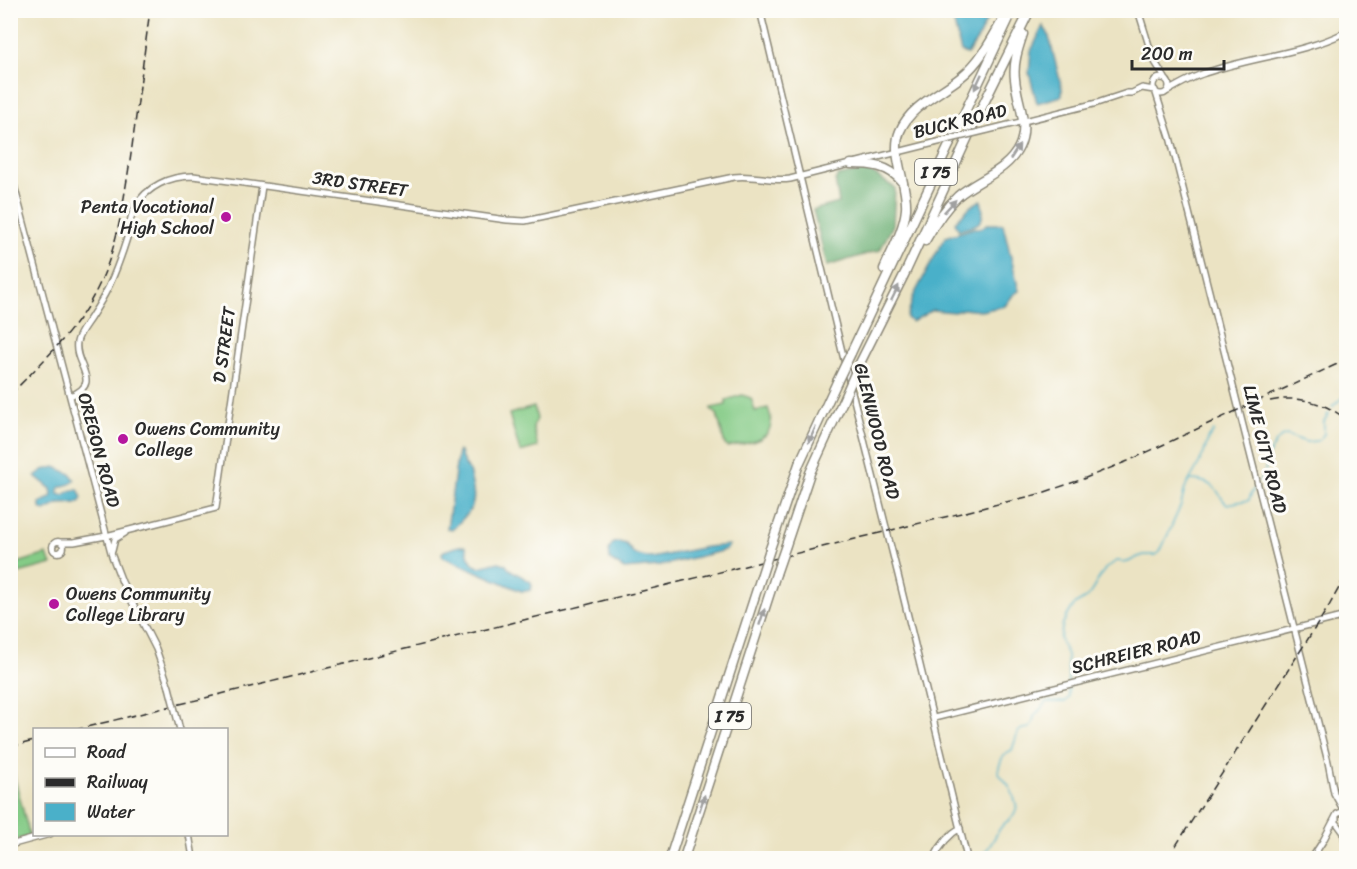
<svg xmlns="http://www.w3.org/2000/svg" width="1357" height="869" font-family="Sriracha,sans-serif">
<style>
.green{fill:#84cb86;stroke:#587b58;stroke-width:1.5}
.forest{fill:#6baf73;stroke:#4b6d4f;stroke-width:1.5}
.water{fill:#4ab0c9;stroke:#3a6e7a;stroke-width:1.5}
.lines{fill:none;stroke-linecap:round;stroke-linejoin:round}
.stream{stroke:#4ab0c9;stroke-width:1.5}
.secondary-casing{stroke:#8b8777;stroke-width:8}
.highway-casing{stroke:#8b8777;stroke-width:11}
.secondary{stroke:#fff;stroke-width:5}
.highway{stroke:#fff;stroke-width:8}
.rail{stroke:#2b2b2b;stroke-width:1.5;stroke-dasharray:9 4.5;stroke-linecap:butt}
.secondary-bridge-casing{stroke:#8b8777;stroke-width:8;stroke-linecap:butt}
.highway-bridge-casing{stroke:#8b8777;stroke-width:11;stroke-linecap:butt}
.secondary-bridge{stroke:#fff;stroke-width:5}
.highway-bridge{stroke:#fff;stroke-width:8}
.oneway{fill:#a0a0a0}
.poi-dot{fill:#b5179e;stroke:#fdfcf7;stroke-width:2}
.labels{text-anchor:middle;stroke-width:6;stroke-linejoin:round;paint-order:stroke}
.shield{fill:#fdfcf7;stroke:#6a6a68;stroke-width:1.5}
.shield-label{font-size:16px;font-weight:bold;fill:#2b2b2b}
.street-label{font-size:18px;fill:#2b2b2b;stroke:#fdfcf7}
.poi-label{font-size:18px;fill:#2b2b2b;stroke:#fdfcf7;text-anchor:start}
</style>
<rect width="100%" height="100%" fill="#fdfcf7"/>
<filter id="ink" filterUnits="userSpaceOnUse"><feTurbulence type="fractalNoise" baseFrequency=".0167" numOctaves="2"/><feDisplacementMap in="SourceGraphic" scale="12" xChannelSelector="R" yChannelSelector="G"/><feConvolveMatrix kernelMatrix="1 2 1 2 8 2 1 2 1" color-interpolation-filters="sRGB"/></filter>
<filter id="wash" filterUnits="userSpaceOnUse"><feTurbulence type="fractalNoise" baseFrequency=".008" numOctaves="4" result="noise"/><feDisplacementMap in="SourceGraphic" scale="24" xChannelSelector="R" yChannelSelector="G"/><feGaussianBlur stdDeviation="1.35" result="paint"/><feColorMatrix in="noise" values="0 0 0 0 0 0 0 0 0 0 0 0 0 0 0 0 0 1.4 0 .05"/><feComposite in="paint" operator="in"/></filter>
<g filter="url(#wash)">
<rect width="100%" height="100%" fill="#ebe3c3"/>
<!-- green -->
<path class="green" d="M742 395 751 398 755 411 768 408C769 412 772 418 771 422 771 443 743 443 728 447L725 445 717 414 711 410V408L726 405V400Z
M534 407 537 419 533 427 538 447 520 452 509 414Z
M47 554 49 560 52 564 11 575V565Z
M10 760 30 837 11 841H10Z"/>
<!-- forest -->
<path class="forest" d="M862 171 872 173 895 188 893 225 880 250 827 266 813 210 839 203 835 180 838 176Z"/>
<!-- water -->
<path class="water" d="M951 11H991L977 40 967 54 961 52Z
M1043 26 1048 33 1062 88V96L1037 103 1029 73 1031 51Z
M981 200C987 223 979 225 959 230L955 222 971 206Z
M987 224H1003L1019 291 1013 295 1005 306 981 311 963 309 954 312 932 310 912 322 907 318 913 297 945 237 974 228H981Z
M458 451 460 452C462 462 464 462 468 469 470 473 471 479 472 484 478 508 468 513 452 530L447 529Z
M55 467 71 474 75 480C72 486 62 484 58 490L59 494 64 495 70 491 77 489 79 491 82 498 79 503 58 504 45 511 40 508V503L50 498 52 495 51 489 35 476 43 470Z
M619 542 626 544 634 554 651 558 706 547 729 545 727 549 718 552 659 566 624 569 610 560 609 549 613 543Z
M459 546H466L469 557 474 565 479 567 499 562 505 564 509 569 531 582 532 586 531 590 527 591H521L443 557 442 553 444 551Z"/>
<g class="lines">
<!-- stream -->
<path class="stream" d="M1332 407 1346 394
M1190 480C1198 480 1208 482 1214 488 1220 492 1221 500 1227 504L1249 500 1252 492 1256 485
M1259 482 1265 473 1267 457 1277 441 1281 437 1287 435 1306 442 1316 441 1320 439 1324 434V421L1329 413
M976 858C991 851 993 837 1002 826 1006 821 1013 819 1015 813 1017 809 1017 807 1016 804 1014 797 1011 787 1006 782 1003 777 1000 777 998 771 1001 760 1002 754 1012 750L1018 732 1022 729 1030 728 1033 722 1034 716 1047 702H1065L1069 698 1067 655 1060 639 1063 623 1074 605 1088 597 1097 582 1105 569 1112 564 1116 561 1128 562 1138 557 1144 555H1156L1160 552 1181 505 1185 488 1197 467 1204 453 1208 439 1214 431"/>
</g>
</g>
<g filter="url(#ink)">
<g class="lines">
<defs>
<path id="secondary" d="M760 10 845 364 898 575 967 858
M1138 10 1151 52 1155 62 1165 78
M1153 86a8 8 0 1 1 16 0a8 8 0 1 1-16 0Z
M1155 90 1170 137 1328 762 1334 793 1344 811
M1168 91C1180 84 1192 77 1205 73 1251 57 1302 54 1346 32
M988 130 1097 103 1127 93H1132L1142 88 1154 90
M10 170 112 556 122 582 156 649 169 687
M70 396C104 383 73 365 77 342 79 332 88 323 93 314 99 305 104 296 109 286 116 271 122 254 127 238 129 228 130 216 135 207 147 186 170 176 193 176L507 220 525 221 734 177C753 174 771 182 790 179L934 143
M52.5 547a5.5 5.5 0 1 1 11 0a5.5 5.5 0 1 1-11 0Z
M61 542H74L106 536 216 508 262 186
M112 551 115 539 125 533
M934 718 1346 616
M178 722 180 730
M1336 818V822L1344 833 1346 850
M189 834 193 858
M10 845 50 834
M934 858C940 846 948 835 960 828
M1312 858 1323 841 1337 814 1344 811 1346 807"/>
<path id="highway" d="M851 164C871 164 889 165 902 182
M925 241C934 225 944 209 958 196 977 180 1008 171 1019 147 1030 124 1017 103 1015 79 1013 63 1018 49 1023 34
M884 269C892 250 904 230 906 209 908 184 890 154 900 131 911 105 940 94 961 77 979 63 991 41 1002 21
M851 353 1013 10
M856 371 906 271 979 113 1030 10
M786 545 810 473 842 403
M770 549 799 464 837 382
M670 858 761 577
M684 858 776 574"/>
</defs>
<!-- secondary casing -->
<use href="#secondary" class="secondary-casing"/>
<!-- highway casing -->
<use href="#highway" class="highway-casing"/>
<!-- secondary -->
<use href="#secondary" class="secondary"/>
<!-- highway -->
<use href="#highway" class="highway"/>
<!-- rail -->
<path class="rail" d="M10 395C43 361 79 328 99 285 118 245 123 203 130 161 137 111 143 61 150 10
M1270 401C1298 395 1324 402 1346 419
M74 730 1039 494 1083 479 1128 461 1346 360
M10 747 34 741
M1168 858 1329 606 1346 575"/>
<defs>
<path id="secondary-bridge" d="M934 143 988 130
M169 687 178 722"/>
<path id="highway-bridge" d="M837 382 851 353
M842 403 856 371
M776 574 786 545
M761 577 770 549"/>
</defs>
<!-- secondary-bridge casing -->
<use href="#secondary-bridge" class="secondary-bridge-casing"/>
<!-- highway-bridge casing -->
<use href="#highway-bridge" class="highway-bridge-casing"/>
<!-- secondary-bridge -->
<use href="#secondary-bridge" class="secondary-bridge"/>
<!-- highway-bridge -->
<use href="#highway-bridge" class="highway-bridge"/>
</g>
<!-- one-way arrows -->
<defs><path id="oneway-solid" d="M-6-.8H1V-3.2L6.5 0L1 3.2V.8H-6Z" transform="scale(1.5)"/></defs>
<g class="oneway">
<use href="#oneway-solid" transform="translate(978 82) rotate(115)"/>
<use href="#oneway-solid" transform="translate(1015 152) rotate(-57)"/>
<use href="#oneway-solid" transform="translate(950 206) rotate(-47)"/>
<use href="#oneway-solid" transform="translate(895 293) rotate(-64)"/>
<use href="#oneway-solid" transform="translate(812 435) rotate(114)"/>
<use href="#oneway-solid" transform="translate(762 617) rotate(-72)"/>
<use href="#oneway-solid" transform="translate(702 803) rotate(-72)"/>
</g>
</g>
<!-- markers -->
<g class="poi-dot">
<circle cx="226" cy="217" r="6"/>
<circle cx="123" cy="439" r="6"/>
<circle cx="54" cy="604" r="6"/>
</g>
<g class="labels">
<!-- shield labels -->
<g class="shield">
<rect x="915" y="159" width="42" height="26" rx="4.5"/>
<rect x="709" y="703" width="42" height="26" rx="4.5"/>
</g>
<g class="shield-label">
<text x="936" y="178">I 75</text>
<text x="730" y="722">I 75</text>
</g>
<!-- street labels -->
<g class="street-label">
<text transform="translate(960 121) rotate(-14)" y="6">BUCK ROAD</text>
<text transform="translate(360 184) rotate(8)" y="6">3RD STREET</text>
<text transform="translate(224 345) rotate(-82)" y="6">D STREET</text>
<text transform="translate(877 431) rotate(76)" y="6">GLENWOOD ROAD</text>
<text transform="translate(1265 449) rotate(76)" y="6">LIME CITY ROAD</text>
<text transform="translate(99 450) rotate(75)" y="6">OREGON ROAD</text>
<text transform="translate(1136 652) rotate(-14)" y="6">SCHREIER ROAD</text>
</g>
<!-- poi labels -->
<g class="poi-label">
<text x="214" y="213" text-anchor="end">Penta Vocational<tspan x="214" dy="21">High School</tspan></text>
<text x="135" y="435">Owens Community<tspan x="135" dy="21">College</tspan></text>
<text x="66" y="600">Owens Community<tspan x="66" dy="21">College Library</tspan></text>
</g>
</g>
<!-- margin -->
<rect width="1357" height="869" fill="none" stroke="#fdfcf7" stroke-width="36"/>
<!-- legend -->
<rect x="33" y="728" width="195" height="108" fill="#fdfcf7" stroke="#a9a8a5" stroke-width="1.5"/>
<rect x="45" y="748" width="30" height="9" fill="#ffffff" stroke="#a9a8a5" stroke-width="1.5"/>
<text x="87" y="758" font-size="18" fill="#2b2b2b">Road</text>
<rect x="45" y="778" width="30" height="9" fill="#2b2b2b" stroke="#a9a8a5" stroke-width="1.5"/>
<text x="87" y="788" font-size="18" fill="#2b2b2b">Railway</text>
<rect x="45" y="803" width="30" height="18" fill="#4ab0c9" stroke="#a9a8a5" stroke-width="1.5"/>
<text x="87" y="818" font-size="18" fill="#2b2b2b">Water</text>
<!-- scale -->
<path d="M1132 60v9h92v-9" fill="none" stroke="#2b2b2b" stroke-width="3"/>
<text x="1141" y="60" font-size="18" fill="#2b2b2b" stroke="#fdfcf7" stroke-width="4.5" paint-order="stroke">200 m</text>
</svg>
